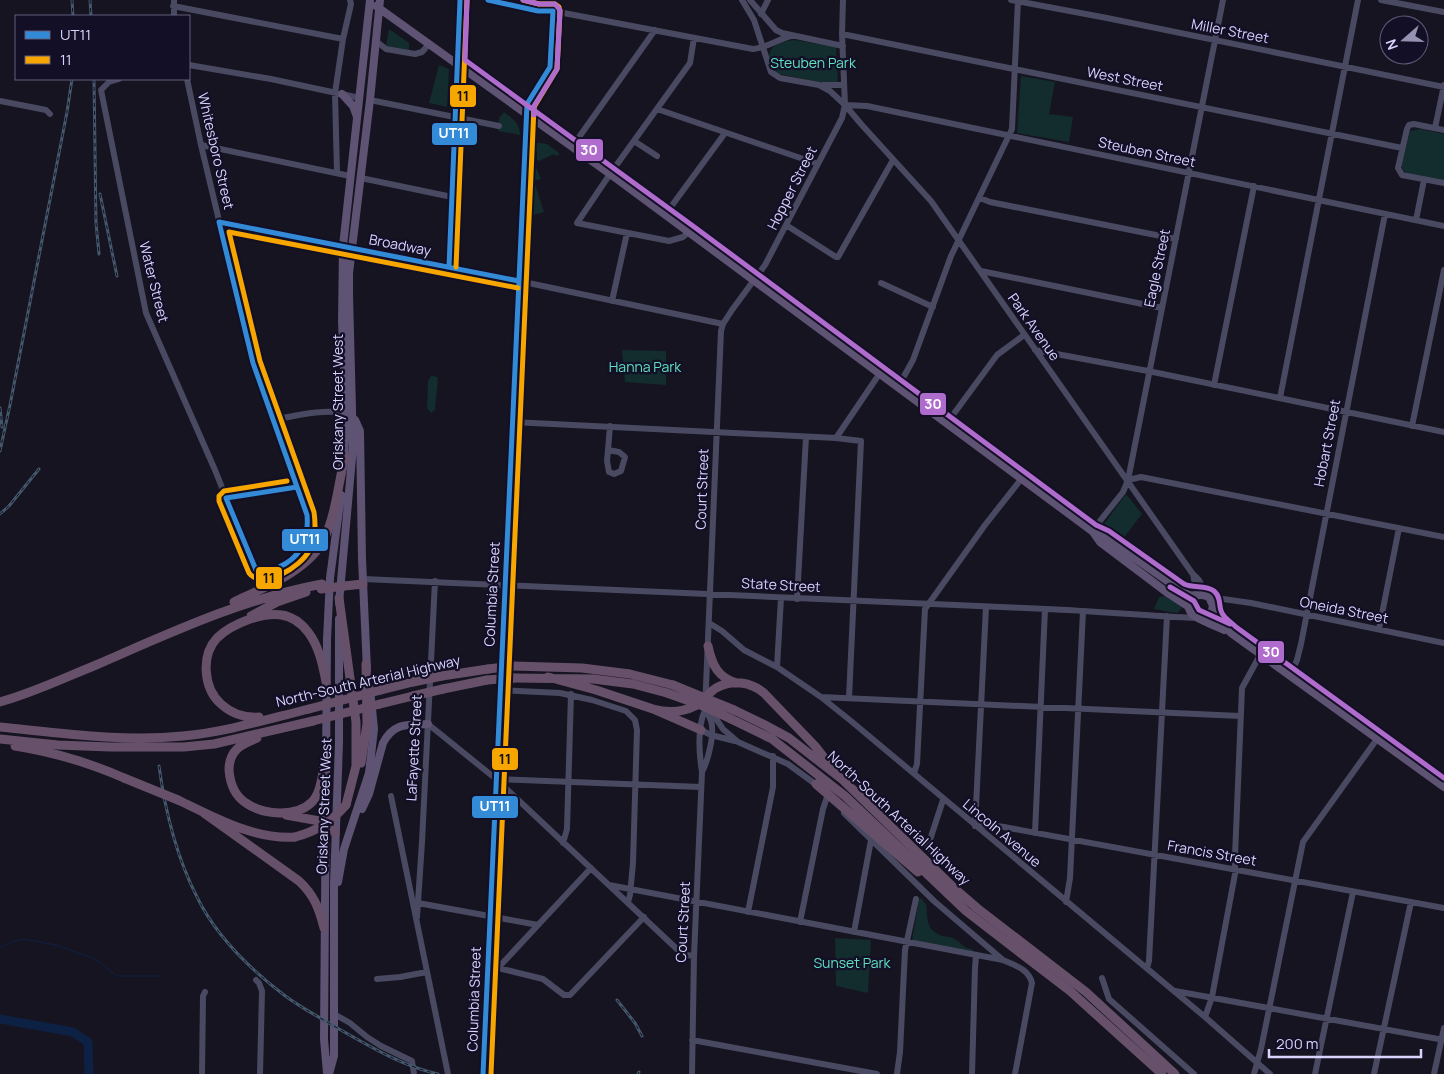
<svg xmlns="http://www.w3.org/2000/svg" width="1444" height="1074" font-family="Manrope,sans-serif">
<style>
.green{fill:#132c2d}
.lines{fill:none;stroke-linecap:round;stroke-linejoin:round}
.stream{stroke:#0d2144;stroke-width:1}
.river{stroke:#0d2144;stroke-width:9}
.minor{stroke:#4a4962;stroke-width:6}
.major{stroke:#5e5373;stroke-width:8}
.highway{stroke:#67516a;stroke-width:9}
.rail-casing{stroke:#43596b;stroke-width:3}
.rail{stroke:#130f26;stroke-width:1;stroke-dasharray:4;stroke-linecap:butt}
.highway-bridge{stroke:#67516a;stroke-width:9}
.bus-1-casing{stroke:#130f26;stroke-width:9}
.bus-2-casing{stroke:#130f26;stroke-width:9}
.bus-3-casing{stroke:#130f26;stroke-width:9}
.bus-1{stroke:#338bd7;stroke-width:5}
.bus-2{stroke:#f7a600;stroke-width:5}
.bus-3{stroke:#b06ccc;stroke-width:5}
.labels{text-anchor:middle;stroke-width:4.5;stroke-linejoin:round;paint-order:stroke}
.street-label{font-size:14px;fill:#d9d4ff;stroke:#130f26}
.park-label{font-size:14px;fill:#5fe0c0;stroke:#130f26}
.line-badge{stroke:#130f26;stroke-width:2}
.badge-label{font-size:14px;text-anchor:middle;font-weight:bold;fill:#fff}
.pale-badge-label{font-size:14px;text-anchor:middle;font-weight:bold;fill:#111}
</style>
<rect width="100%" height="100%" fill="#161421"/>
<!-- green -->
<path class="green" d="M389 29 409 43V50L386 46Z
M795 40 836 47 838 83 825 84 776 73C760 53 774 41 795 40Z
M439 65 449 69 447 107 429 103Z
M1021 76 1055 82 1049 114 1073 117 1069 142 1017 133Z
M504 112C513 119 520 123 520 135L498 131 499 118Z
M1421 129 1444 134V180L1441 181 1408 173 1404 171 1401 166 1410 131Z
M533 142 547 144 560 154 556 156 554 154 539 161 537 160V152H534L532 161Z
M532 167 537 169 541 179 534 181 544 212 530 216Z
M622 350 666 351V385L625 382Z
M431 376H434L438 378 435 410 431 413 427 408 428 381Z
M1126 494 1142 514 1119 544 1102 531 1101 528Z
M1164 596 1180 605 1182 608 1177 613 1154 609 1159 597Z
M921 898 926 904C928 917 925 929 940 935 945 937 951 936 956 940 963 944 964 949 973 949L972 952 912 940 919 900Z
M835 938 871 940 868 993 836 986Z"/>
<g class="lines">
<!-- stream -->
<path class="stream" d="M0 948 11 942 24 939 56 945 95 959 117 976H160"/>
<!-- river -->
<path class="river" d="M0 1019 73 1032 88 1042 89 1074"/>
<!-- minor -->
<path class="minor" d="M174 0V16
M742 0 754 20 771 72 780 78 819 85 830 91 845 105 861 124 931 201 1192 573 1199 580 1207 596
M750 0 776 30 782 33 843 46
M1011 0 1107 18 1444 87
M1381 0 1444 12
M173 6 343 39
M553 11 753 49C763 49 779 39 791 36
M761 14 768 0
M842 34 1402 148
M376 41 386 49 415 54 422 52 429 44
M189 65 271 79 360 98
M119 79 109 82 101 90 146 313 215 470 254 568C267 579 297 561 304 547 307 539 308 532 309 524L253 363 201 145 187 79
M823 85H844
M370 100 499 126
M0 101 46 110 50 114
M845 105 867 106 1444 226
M657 109 818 164
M1435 128 1444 85
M1444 130 1414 124 1409 125 1407 129 1398 168 1402 175 1444 183
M634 141 657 156
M201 145 350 176
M572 147 655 30
M337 173 335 93 343 39 351 4 350 0
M361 178 452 197
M980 198 990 202 1176 239
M665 215 725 133
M1416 220 1424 180
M219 222 519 281 723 324
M786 225 836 257H838L893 160
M689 232 683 237 669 241 577 223 610 174 690 63 694 38
M449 267 460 0
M981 271 1162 308
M881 283 933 307
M612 301 627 233
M1035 350 1148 371 1444 432
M1214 385 1254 186
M898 387 913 360 951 256 1012 129 1018 0
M1280 398 1358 0
M273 420C298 415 325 408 351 414
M512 422 836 438 861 441 849 698
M947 423 997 355 1024 335
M1412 426 1444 270
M836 438 880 373
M608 450 619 452 625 457 621 471 614 474 609 472 607 461Z
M608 450 610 426
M1128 480 1141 477 1444 537
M226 498 297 487
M1092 531 1123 492 1128 480 1223 0
M1193 574 1197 595
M363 579C590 588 818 599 1046 609 1096 611 1147 616 1197 618
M1209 597 1251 603 1444 643
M797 599 806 437
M709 623 722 631 744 650 777 667 821 697 851 721 1205 1017 1270 1074
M1379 629 1399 528
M777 667 781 598
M1290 676 1297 660 1301 644 1385 214
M500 690 560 693 592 700 626 711 635 720 637 730 633 863 630 895 628 902
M821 697 1240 716
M710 710 723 729 738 742 788 764 818 786
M428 724 496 779 679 951 686 955 694 956
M701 730 711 735 735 741
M702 772C708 761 715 733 711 721 710 717 707 713 705 710
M914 773 917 764 925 609 985 525 1022 478
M496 779 701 787
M391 796 448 1074
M844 813 934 901 1003 960
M975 826 989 825 1004 827 1444 908
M975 826 986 607
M1035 833 1045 609
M563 843 567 829 571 694
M927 849 943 800
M609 885 1003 960C1014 965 1029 969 1032 983L1015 1074
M1066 902 1070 878 1083 611
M418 903 538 925
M748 912 773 787V756
M417 917 422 842 435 581
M800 922 823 809 827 797
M854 932 871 840
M498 968 543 979 564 995H570L644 917
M1147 968 1149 961 1167 616
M487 973 498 968 591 868
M1102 978 1109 999 1194 1074
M377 979 400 977 427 972
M256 980 259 983 262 991 260 1074
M1175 991 1444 1040
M334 1014 350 1023 367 1037 381 1046 412 1061 414 1074
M1205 1017 1212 997 1235 874V856L1242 688 1260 655
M692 1040 877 1074
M202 1074 203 996 205 992
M483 1074 513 393 524 196 527 104 537 90 550 67 553 0
M692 1074 694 956 702 772C699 753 697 728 705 710L721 331 723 324 732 310 765 265 842 118 845 105 842 34 843 0
M897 1074 900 1052 905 950 916 899
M972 1074 975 968 976 956
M1254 1074 1261 1049 1303 842 1377 739
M1315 1074 1353 892
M1374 1074 1411 902
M1434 1074 1444 1028"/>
<!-- major -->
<path class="major" d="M376 6 617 179 1092 531 1105 537 1180 590 1189 595 1195 596
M342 94 353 106 357 117
M355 420 360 431 362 559 367 670
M344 461 346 413 342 322 343 246 370 0
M1093 532 1100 542 1169 594 1189 607
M339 603 353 447 349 295V273L370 100 380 0
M1213 611 1214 616 1231 633 1444 787
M1201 619 1211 614 1213 606 1209 597C1196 590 1182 602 1192 614 1194 618 1218 627 1224 630
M362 809 369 794 383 743C394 722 408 725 428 724
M338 882 344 849 369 773 374 729 370 689
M327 1073 324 1039 327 639 330 578 341 495
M329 1074 334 1056V884L339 743V619"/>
<!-- highway -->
<path class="highway" d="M344 586 363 584
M339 598 356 722V766L346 805
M234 602C263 588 310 570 324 539 336 514 338 484 345 457
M251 616 277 602 306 592
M708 646C712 665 718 678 737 683
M513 666 582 668 630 674 673 685
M442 676 488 669
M548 677 596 690 653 709 701 730
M514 678 593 679 633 684 667 693
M443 689 487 680
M381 690 413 682
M0 702C33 693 64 678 96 665 170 633 242 599 322 584
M380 704 413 696
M653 709C668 713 681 713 695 706 704 701 708 693 716 688 732 679 751 682 764 693L815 746 833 769
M734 710 765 725 789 738 843 780 955 889 977 908 1086 992 1175 1074
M259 717C244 718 232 714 221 704 203 688 201 655 217 638 226 629 239 623 250 619 273 612 292 611 308 632 319 646 323 666 326 682
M731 719 772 739 845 796 966 911 1070 991 1162 1074
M0 727C60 733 122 742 183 736 226 732 268 719 309 709
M257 738C251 741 242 744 237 749 231 755 229 762 229 770 230 783 235 796 246 803 263 815 296 818 312 802 321 793 322 775 325 762
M0 739 58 745 110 747H184L214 744 313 721
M15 746C53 752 90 763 124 778
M361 763 367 724 366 664
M816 784 918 872
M178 800C214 817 254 840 295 837
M204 813 299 881C314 895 319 908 324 928
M286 815 325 822 331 825 335 833"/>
<defs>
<path id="rail" d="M72 0 73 16
M90 0 91 16
M94 79 96 223 99 254
M100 194 117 276
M0 408 2 427
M0 451 10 405 67 112 72 79
M0 514 9 506 39 469
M159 766C165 810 176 856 197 897 216 936 250 969 284 995 301 1008 321 1018 339 1029 371 1047 402 1066 438 1074
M617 1000 635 1023 642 1036
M638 1074 639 1072"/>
</defs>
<!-- rail casing -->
<use href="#rail" class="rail-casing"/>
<!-- rail -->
<use href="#rail" class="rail"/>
<!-- highway-bridge -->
<path class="highway-bridge" d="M321 589 344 586
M488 669 513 666
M487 680 514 678
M413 682 442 676
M673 685 734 710
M667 693 703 706 731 719
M413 696 443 689
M309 709 381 690
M313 721 380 704
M124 778 178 800
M295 837C317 831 331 822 346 805"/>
<defs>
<path id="bus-1" d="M488 0 538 11H553
M449 267 460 0
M297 487 226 498 256 570C265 572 271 570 279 567 302 557 309 538 307 515L253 363 219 222 519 281
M483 1074 527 104 550 67 553 11"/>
<path id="bus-2" d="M456 267 467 0
M287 481 224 491 219 496V501L249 573C263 591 301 566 309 551 316 539 316 526 314 512L260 361 229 232 518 288
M491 1074 534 107 557 69 560 11 559 7 555 4H539L523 0"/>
<path id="bus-3" d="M467 0 465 60 693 226 1096 525 1109 531 1184 584C1194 589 1205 584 1214 591 1222 598 1218 606 1222 613 1224 618 1232 623 1236 627L1444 778
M523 0 539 4H555L560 10 557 69 534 106V115
M1170 587 1194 601 1199 610 1230 624"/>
</defs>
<!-- bus-1 casing -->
<use href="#bus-1" class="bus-1-casing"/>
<!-- bus-2 casing -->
<use href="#bus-2" class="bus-2-casing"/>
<!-- bus-3 casing -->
<use href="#bus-3" class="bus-3-casing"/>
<!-- bus-1 -->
<use href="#bus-1" class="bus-1"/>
<!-- bus-2 -->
<use href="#bus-2" class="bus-2"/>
<!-- bus-3 -->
<use href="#bus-3" class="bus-3"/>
</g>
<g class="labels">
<!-- street labels -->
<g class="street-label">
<text transform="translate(1230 31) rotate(11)" y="5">Miller Street</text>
<text transform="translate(1125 79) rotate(11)" y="5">West Street</text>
<text transform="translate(216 151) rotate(77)" y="5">Whitesboro Street</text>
<text transform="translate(1147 152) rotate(12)" y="5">Steuben Street</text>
<text transform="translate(792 188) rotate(-63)" y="5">Hopper Street</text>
<text transform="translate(400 245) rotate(11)" y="5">Broadway</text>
<text transform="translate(1157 268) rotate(-78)" y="5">Eagle Street</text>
<text transform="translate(154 282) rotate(76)" y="5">Water Street</text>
<text transform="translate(1034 327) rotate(55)" y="5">Park Avenue</text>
<text transform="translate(338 402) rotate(-90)" y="5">Oriskany Street West</text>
<text transform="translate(1327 443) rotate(-79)" y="5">Hobart Street</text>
<text transform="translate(702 489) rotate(-88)" y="5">Court Street</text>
<text transform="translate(781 585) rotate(3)" y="5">State Street</text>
<text transform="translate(492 594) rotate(-87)" y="5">Columbia Street</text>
<text transform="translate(1344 610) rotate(11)" y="5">Oneida Street</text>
<text transform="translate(368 681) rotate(-13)" y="5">North-South Arterial Highway</text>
<text transform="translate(414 748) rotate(-87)" y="5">LaFayette Street</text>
<text transform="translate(324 806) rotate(-88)" y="5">Oriskany Street West</text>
<text transform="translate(899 818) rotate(43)" y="5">North-South Arterial Highway</text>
<text transform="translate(1002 833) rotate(40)" y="5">Lincoln Avenue</text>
<text transform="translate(1212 853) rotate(10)" y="5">Francis Street</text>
<text transform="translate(683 922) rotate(-87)" y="5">Court Street</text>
<text transform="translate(474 999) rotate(-88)" y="5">Columbia Street</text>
</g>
<!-- park labels -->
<g class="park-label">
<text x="813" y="68">Steuben Park</text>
<text x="645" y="372">Hanna Park</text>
<text x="852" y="968">Sunset Park</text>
</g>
</g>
<g class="line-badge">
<rect x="449" y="84" width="28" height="24" rx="5" fill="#f7a600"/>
<rect x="431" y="122" width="47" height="24" rx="5" fill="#338bd7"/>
<rect x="575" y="138" width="29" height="24" rx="5" fill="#b06ccc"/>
<rect x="919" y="392" width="28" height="24" rx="5" fill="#b06ccc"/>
<rect x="281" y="528" width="48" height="24" rx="5" fill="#338bd7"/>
<rect x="255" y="566" width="28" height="24" rx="5" fill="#f7a600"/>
<rect x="1257" y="640" width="28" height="24" rx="5" fill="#b06ccc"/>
<rect x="491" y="747" width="28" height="24" rx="5" fill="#f7a600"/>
<rect x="471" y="795" width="48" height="24" rx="5" fill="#338bd7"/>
</g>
<g class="badge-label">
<text x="454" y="138">UT11</text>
<text x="589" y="155">30</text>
<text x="933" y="409">30</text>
<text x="305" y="544">UT11</text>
<text x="1271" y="657">30</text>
<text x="495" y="811">UT11</text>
</g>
<g class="pale-badge-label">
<text x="463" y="101">11</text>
<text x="269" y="583">11</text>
<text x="505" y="764">11</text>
</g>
<!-- legend -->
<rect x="15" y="15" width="175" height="65" fill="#130f26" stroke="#625e7d"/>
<rect x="25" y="31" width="25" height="8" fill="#338bd7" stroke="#625e7d"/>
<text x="60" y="40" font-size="15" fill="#d9d4ff">UT11</text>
<rect x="25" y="56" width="25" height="8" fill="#f7a600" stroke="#625e7d"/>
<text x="60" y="65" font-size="15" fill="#d9d4ff">11</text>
<!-- north arrow -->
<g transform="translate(1404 40) rotate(250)"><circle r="24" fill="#130f26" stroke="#625e7d"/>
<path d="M0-4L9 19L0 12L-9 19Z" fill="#9591b1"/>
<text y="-8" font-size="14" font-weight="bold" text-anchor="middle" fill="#d9d4ff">N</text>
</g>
<!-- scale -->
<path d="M1269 1049v8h152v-8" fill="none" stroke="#d9d4ff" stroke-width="2.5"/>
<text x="1276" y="1049" font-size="15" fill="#d9d4ff" stroke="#130f26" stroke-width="4" paint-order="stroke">200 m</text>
</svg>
